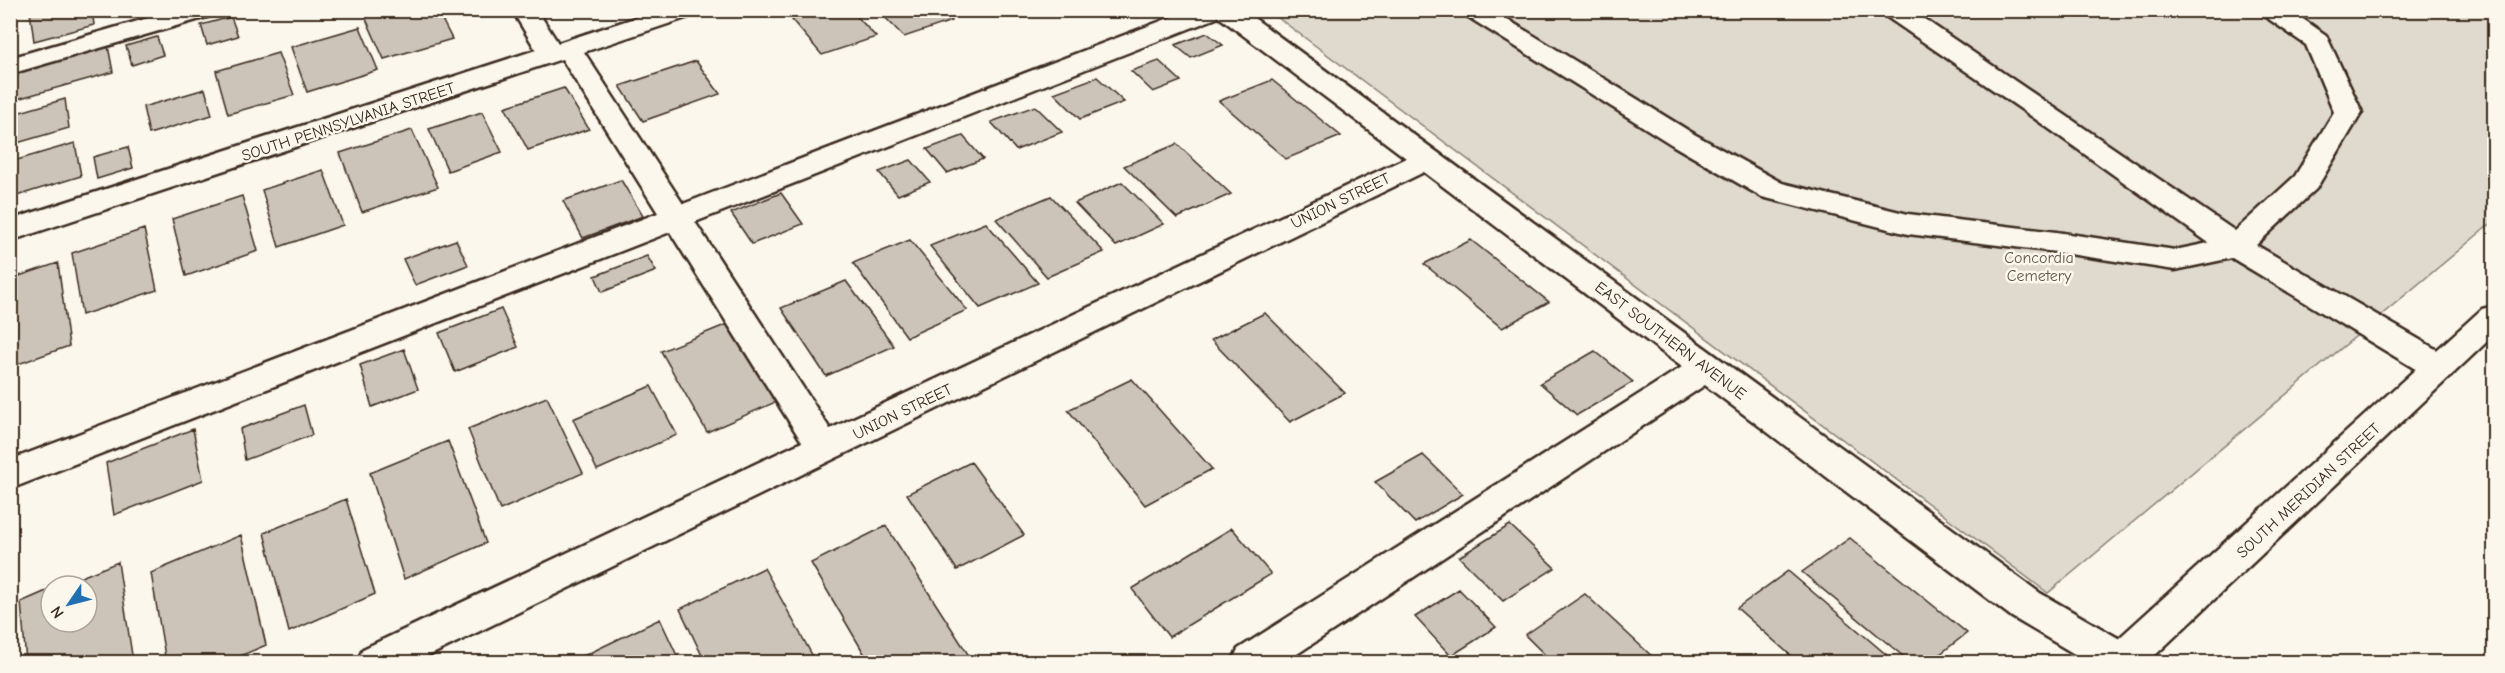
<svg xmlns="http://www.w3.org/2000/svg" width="2505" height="673" font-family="'Comic Neue',sans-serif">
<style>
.green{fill:#dfd9ce;stroke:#8d8276;stroke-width:1.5}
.building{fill:#ccc4b9;stroke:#3b2a1e;stroke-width:1.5}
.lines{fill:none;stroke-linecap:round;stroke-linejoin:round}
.minor-casing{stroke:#3b2a1e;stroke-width:5}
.major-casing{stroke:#3b2a1e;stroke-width:5}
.minor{fill:#fbf7ec;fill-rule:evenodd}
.major{fill:#fbf7ec;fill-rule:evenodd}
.labels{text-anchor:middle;stroke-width:5;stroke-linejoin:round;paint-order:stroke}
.street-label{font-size:16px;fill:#3b2a1e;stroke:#fbf7ec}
.park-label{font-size:16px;fill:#64564a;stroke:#fbf7ec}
</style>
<rect width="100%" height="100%" fill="#fbf7ec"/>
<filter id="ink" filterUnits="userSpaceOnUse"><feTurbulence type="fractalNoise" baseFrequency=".0167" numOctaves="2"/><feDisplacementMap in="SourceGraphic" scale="12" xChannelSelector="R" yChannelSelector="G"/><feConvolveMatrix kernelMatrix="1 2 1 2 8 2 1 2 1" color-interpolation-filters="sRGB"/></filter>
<g filter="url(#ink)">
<!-- green -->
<path class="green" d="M1269 11H2494V221L2048 593Z"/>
<!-- building -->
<path class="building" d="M36 10H92L94 25 34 41 30 12Z
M362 10H437L452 39 384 59Z
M820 10H851L876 37 822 55 792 20Z
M878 10H942L952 21 904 37Z
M231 17 238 36 207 45 201 25Z
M360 27 378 70 307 92 291 47Z
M1207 33 1223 45 1191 58 1175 45Z
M157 37 163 55 132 65 126 46Z
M108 46 113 72 10 101V73Z
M278 53 294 95 228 114 216 71Z
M696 61 720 94 643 121 620 86Z
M1159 61 1181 81 1153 92 1131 71Z
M1097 77 1124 102 1080 119 1054 93Z
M1272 80 1341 136 1286 159 1219 101Z
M564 88 589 129 528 150 505 107Z
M205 89 212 115 149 134 143 107Z
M65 99 69 128 10 145V115Z
M1035 106 1062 132 1016 150 991 122Z
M482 112 502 152 448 171 429 129Z
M412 130 438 187 362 212 340 153Z
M963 136 983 159 947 173 927 149Z
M75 143 81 176 10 198V162Z
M1177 144 1231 194 1177 218 1124 166Z
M128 147 133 168 97 179 93 157Z
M911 160 930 182 898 195 879 172Z
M323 170 343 225 279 247 262 190Z
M621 180 643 216 583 238 563 201Z
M1122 182 1164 224 1116 246 1075 203Z
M781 193 803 224 752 244 731 213Z
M242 196 258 251 186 276 172 219Z
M1051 196 1104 252 1047 277 996 219Z
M986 223 1038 283 980 308 930 246Z
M144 229 157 290 82 315 72 253Z
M456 240 468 265 415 285 403 259Z
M910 240 967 310 907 337 853 263Z
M1471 240 1549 302 1502 328 1424 264Z
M647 256 656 271 602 292 595 276Z
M58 263 69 346 10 367V279Z
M846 281 894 346 826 376 781 308Z
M501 309 518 347 455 372 439 333Z
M1265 313 1345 393 1290 422 1211 340Z
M730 323 778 401 707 432 661 351Z
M404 349 418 389 372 407 360 365Z
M1595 351 1633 382 1577 415 1540 383Z
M1132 379 1212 469 1145 505 1068 410Z
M651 386 677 435 597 470 573 419Z
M547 397 583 473 500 510 468 429Z
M304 405 312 435 245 460 240 429Z
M193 429 203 480 114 515 106 463Z
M448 441 486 543 404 579 370 473Z
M1423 455 1463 494 1415 523 1375 482Z
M971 462 1024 535 957 570 907 494Z
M346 499 375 594 289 632 264 533Z
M1510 525 1555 568 1503 601 1459 557Z
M886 526 973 662H869L811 563Z
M1232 528 1271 574 1169 637 1132 589Z
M241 535 266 645 226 662H166L151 573Z
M1850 538 1967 633 1930 662H1910L1802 572Z
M118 562 133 662H26L21 602 51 589V622H87V586H59Z
M764 568 816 662H705L680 609Z
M1788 571 1895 662H1798L1737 608Z
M1459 589 1496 627 1451 656 1415 617Z
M1585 594 1658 662H1552L1525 635Z
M660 619 680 662H571Z"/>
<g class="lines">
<defs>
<path id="minor" d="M176 10H217L214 15 10 74V58Z
M512 10H537L558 43 659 10H698L695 15 584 52 683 204 1190 10H1243L2040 593 2137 649 2143 662H2088L2012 617 1705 385 1285 662H1232L1238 649 1682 367 1424 172 416 662H357L363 649 802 442 670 232 10 489V460L658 213 562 59 10 241V220L536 50ZM1219 17 1406 158 830 429 695 222Z
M1462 10H1492L1694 134 1782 183 1908 214 2056 232 2175 250 2209 243 2034 118 1884 15 1881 10H1911L2235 231 2295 176 2334 112 2306 45 2263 15 2260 10H2290L2326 35 2362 112 2316 189 2256 245 2451 358 2456 367 2451 376 2439 379 2427 376 2232 258 2175 270 2056 252 1908 234 1762 197 1674 146 1465 15Z"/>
<path id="major" d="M2494 306V335L2148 662H2101L2107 649 2482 309Z"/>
</defs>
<!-- minor casing -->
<use href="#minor" class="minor-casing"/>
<!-- major casing -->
<use href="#major" class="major-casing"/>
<!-- minor -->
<use href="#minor" class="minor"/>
<!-- major -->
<use href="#major" class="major"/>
</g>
</g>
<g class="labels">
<!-- street labels -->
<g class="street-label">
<text transform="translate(348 121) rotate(-18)" y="6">SOUTH PENNSYLVANIA STREET</text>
<text transform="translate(1340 200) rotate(-26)" y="6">UNION STREET</text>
<text transform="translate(1671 340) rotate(37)" y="6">EAST SOUTHERN AVENUE</text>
<text transform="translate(902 411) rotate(-26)" y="6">UNION STREET</text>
<text transform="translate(2308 490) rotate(-43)" y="6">SOUTH MERIDIAN STREET</text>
</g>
<!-- park labels -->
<g class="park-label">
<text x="2039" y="263">Concordia<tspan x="2039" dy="18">Cemetery</tspan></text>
</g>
</g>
<!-- margin -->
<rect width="2505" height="673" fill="none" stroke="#fbf7ec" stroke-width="36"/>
<rect x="18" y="18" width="2469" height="637" fill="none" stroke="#3b2a1e" stroke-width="2" filter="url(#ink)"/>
<!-- north arrow -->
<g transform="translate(69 604) rotate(235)"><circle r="28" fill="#fbf7ec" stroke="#aea59a" stroke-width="1.5"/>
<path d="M0-4.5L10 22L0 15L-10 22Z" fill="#1f6fb2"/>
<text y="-9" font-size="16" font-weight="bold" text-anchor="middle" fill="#3b2a1e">N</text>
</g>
</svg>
